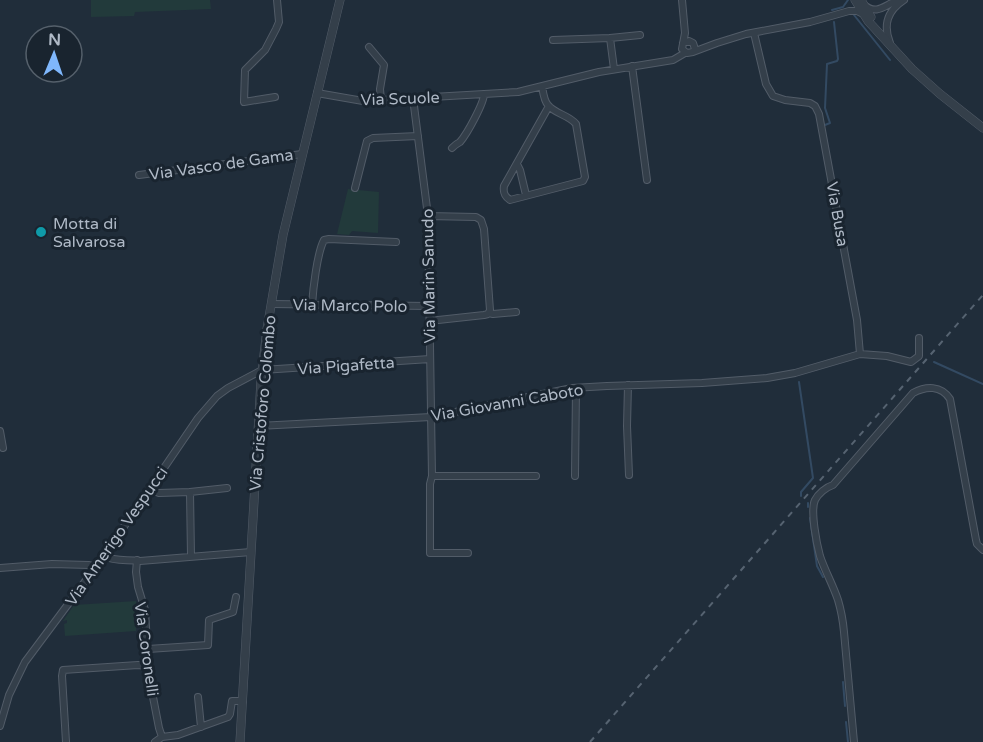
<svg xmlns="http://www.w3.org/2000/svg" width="983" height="742" font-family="'Varela Round',sans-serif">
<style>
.green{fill:#223a3b}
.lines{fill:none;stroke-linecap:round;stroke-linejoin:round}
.stream{stroke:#334a62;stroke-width:2}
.minor-casing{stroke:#525c68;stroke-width:8}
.tertiary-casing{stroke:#525c68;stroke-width:9}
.minor{stroke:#343f4a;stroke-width:6}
.tertiary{stroke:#343f4a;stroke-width:8}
.rail{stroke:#566371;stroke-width:2;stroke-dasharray:6 6;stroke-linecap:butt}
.culture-dot{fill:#0f9aa8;stroke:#19242f;stroke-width:2}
.labels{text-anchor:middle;stroke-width:6;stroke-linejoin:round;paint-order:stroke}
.street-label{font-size:16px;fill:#afb9c6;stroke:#19242f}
.poi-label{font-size:16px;fill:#afb9c6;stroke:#19242f;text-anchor:start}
</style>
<rect width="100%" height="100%" fill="#202d3a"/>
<!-- green -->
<path class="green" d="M91 0H210L211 9 135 12 134 16 91 17Z
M348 189 379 192 378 233 352 231 349 235 337 234Z
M136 601V631L65 636 64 624 67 623V620L63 621 74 605Z"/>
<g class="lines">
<!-- stream -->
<path class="stream" d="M832 10 843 7 848 0
M854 15 890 60
M825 125 830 123 825 108 827 64 837 61 838 59 834 22
M934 362 983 384
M799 382 813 478 801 492V496
M808 503V507
M810 518 817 566 823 577
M843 682 845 706
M846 722 848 742"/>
<defs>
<path id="minor" d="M682 0 685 33 682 49 687 53 693 52 695 49 693 43 689 41 683 43
M864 5C878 16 885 4 899 0
M754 33 766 84 773 96 785 100 810 103 815 106 819 114 857 320 860 354 887 356 911 362 919 356V338
M610 38 614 69
M553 40 610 38 640 35
M890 43C883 25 887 11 904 0
M369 47 384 65 380 89 381 100
M693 52 717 43 746 34 810 22 849 11H857L863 14
M632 66 647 180
M542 86C543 92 544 101 548 105 555 114 569 115 576 124L585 177 583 181 510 200C504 196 503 192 504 186L549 106
M317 93 363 101 518 92 599 72 673 60 685 53
M275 97 244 102 245 70 265 50 276 29 279 22 277 0
M413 98 428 216 432 476 430 484V553H468
M452 148C453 147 458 143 460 142 467 134 484 103 484 94
M517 164 520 170 526 195
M139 175 302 154
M355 188 367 141 373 138 418 136
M428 216 476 217 481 220 484 229 490 310 488 314 484 315 429 321
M271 304 429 306
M312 305C313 290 317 253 324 240L329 239 396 242
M489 313 493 314 516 312
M628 385 627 426 629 475
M258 426 431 417 572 388 607 386 702 383 767 378 795 373 860 354
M0 431 3 448
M432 476H536
M575 476 576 388
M149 489 159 493 190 492
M104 556C115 562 128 559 140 561L251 552
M191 556 190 492 227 488
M137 560 136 572 138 587 145 610 148 661 147 666 159 728 162 737
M0 568 52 564 89 565 96 567
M148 649 208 645 209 620 233 612 236 597
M198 697 201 727
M0 726 9 695 25 662 104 556 198 418 217 396 228 388 262 370 430 359
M66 742 62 676 63 670 138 665 147 666
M155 742 162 737 178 735 228 717 230 714 232 701H243
M854 742 844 632C843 621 841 610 838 600 833 585 825 571 820 556 817 545 810 511 815 500 818 494 826 487 833 485L913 393C926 386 941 385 950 399L976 540 977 544 983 550"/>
<path id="tertiary" d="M855 0 868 21 912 69 940 94 983 128
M861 0 871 17
M240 742 261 381 267 329 283 235 340 0"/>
</defs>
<!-- minor casing -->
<use href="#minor" class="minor-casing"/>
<!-- tertiary casing -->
<use href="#tertiary" class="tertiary-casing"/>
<!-- minor -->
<use href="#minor" class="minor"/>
<!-- tertiary -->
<use href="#tertiary" class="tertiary"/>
<!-- rail -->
<path class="rail" d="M590 742 983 295"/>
</g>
<!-- markers -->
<circle class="culture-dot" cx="41" cy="232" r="6"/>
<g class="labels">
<!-- street labels -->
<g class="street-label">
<text transform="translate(400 98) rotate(-2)" y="6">Via Scuole</text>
<text transform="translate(221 164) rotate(-8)" y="6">Via Vasco de Gama</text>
<text transform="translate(838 214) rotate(80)" y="6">Via Busa</text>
<text transform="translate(428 276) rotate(-91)" y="6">Via Marin Sanudo</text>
<text transform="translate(350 305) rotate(1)" y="6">Via Marco Polo</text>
<text transform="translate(346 365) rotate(-4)" y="6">Via Pigafetta</text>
<text transform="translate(507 402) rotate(-10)" y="6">Via Giovanni Caboto</text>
<text transform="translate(262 403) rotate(-85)" y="6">Via Cristoforo Colombo</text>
<text transform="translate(116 536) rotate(-55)" y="6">Via Amerigo Vespucci</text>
<text transform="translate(147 649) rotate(82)" y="6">Via Coronelli</text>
</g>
<!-- poi labels -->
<g class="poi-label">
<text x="53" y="229">Motta di<tspan x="53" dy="18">Salvarosa</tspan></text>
</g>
</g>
<!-- north arrow -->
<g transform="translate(54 54) rotate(2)"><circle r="28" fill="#19242f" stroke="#55606b" stroke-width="1.5"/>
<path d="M0-4.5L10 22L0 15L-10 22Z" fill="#7fb7fc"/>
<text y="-9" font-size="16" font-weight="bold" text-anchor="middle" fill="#afb9c6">N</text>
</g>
</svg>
